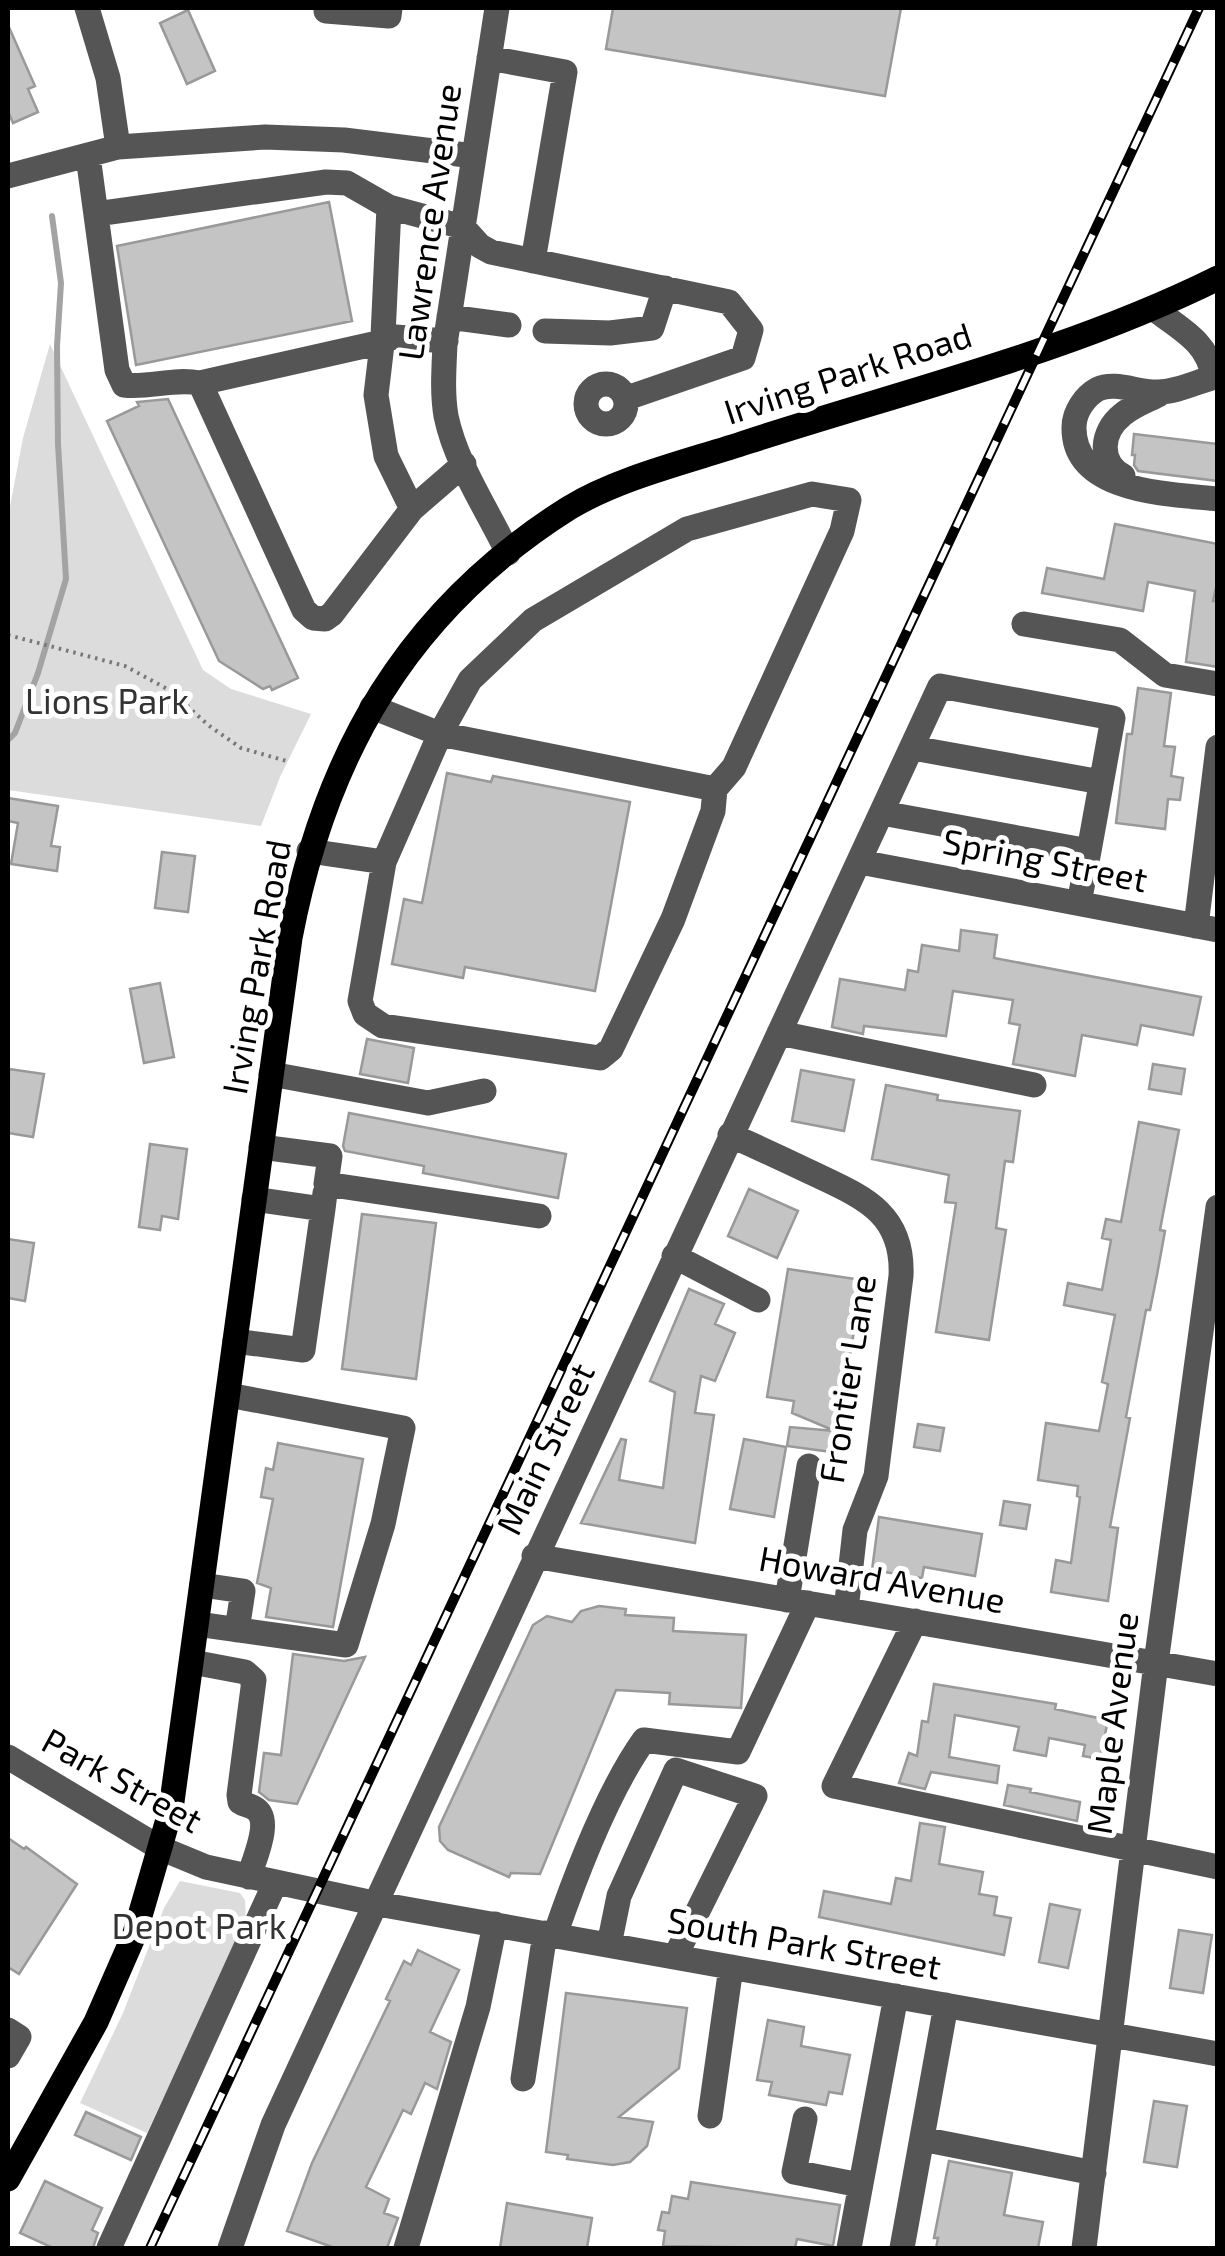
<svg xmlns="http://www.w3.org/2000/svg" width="1225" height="2256" font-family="'Exo 2',sans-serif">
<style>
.green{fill:#dcdcdc}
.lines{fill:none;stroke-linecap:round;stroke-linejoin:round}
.stream{stroke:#a3a3a3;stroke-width:6}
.building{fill:#c4c4c4;stroke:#999;stroke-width:2.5}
.path{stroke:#777;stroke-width:4;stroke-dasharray:2.5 5;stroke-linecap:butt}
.minor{stroke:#555;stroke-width:25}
.major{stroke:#000;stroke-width:25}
.rail-casing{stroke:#000;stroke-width:10}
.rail{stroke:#fff;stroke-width:6;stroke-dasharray:19;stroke-linecap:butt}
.labels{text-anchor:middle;stroke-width:10;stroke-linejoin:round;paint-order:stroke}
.street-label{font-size:35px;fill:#000;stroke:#fff}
.park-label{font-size:35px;fill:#333;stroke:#fff}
</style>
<rect width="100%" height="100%" fill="#fff"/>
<!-- green -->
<path class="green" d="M50 344 203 670 231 689 311 714 280 777 261 826 8 790V517L23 438Z
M180 1881 240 1893 245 1900 246 1922 147 2133 80 2103 123 2013 164 1908Z"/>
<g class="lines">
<!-- stream -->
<path class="stream" d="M8 740 15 733 38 673 66 579 58 444 57 346 61 283 52 216"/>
</g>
<!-- building -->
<path class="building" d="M613 8H901L885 96 606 49Z
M188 10 215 71 187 84 160 23Z
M8 25 35 86 28 89 38 112 13 123 8 111Z
M329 202 352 321 136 365 117 246Z
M168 399 298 678 272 690 270 686 263 689 219 661 107 421 139 406 137 402Z
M1134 434 1218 444V481L1138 471 1134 465 1135 455H1132Z
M1115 524 1218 544V579L1213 601H1218V667L1186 662 1195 591 1148 582 1143 611 1042 593 1047 568 1104 579Z
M1138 688 1171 693 1164 746 1175 747 1171 776 1183 778 1180 800 1168 799 1165 829 1116 823 1127 734H1132Z
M447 773 491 782 493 776 630 802 595 991 465 967 463 978 392 964 404 899 422 903Z
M8 798 58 806 51 846 60 847 57 871 11 864 18 823 8 821Z
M162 852 195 856 188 912 155 908Z
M961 930 997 935 994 958 1201 997 1193 1035 1141 1025 1137 1045 1082 1035 1075 1076 1013 1064 1020 1025 1009 1023 1013 1000 953 991 946 1036 864 1026 863 1034 832 1027 840 979 905 990 908 970 918 972 922 945 959 951Z
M160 983 174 1057 144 1063 130 989Z
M367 1039 414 1048 408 1083 360 1074Z
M1153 1064 1185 1069 1181 1094 1149 1089Z
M9 1069 44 1074 33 1137 8 1133Z
M801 1070 854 1080 844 1131 792 1121Z
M886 1085 938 1095 937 1100 1020 1111 1013 1162 1005 1161 996 1228 1006 1230 989 1340 936 1332 956 1203 945 1202 949 1175 872 1159Z
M349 1113 566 1154 558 1198 423 1173 424 1166 345 1151 343 1146Z
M1139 1122 1179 1130 1160 1230 1165 1231 1157 1275 1150 1310H1146L1126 1417 1130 1418 1110 1527 1118 1528 1108 1601 1051 1592 1056 1560 1071 1563 1080 1497 1077 1496 1078 1486 1038 1480 1046 1423 1099 1431 1108 1384 1102 1382 1115 1315 1064 1305 1068 1283 1102 1290 1111 1240 1102 1238 1106 1219 1121 1222Z
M150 1144 187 1149 178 1219 162 1216 160 1230 139 1227Z
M749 1189 798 1211 777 1258 728 1236Z
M362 1214 436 1223 416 1379 342 1369Z
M8 1239 34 1243 25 1301 8 1298Z
M788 1269 862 1280 838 1432H842L839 1453 787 1446 790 1427 835 1431 792 1413 794 1401 767 1397Z
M689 1289 724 1304 715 1324 735 1333 715 1381 701 1376 695 1413 714 1415 695 1543 581 1523 621 1439 626 1440 619 1480 663 1488 675 1392 650 1381Z
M918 1424 944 1428 940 1451 914 1447Z
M744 1439 786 1447 774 1517 730 1509Z
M278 1443 363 1459 333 1627 266 1617 271 1588 257 1583 273 1499 261 1497 266 1468 273 1470Z
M1004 1501 1030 1505 1026 1529 1000 1525Z
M879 1517 982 1534 975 1576 924 1567 922 1578 872 1570Z
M599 1606 626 1609 625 1615 674 1618 673 1631 746 1635 741 1708 669 1704 670 1693 616 1690 540 1874 511 1873 509 1877 448 1850 440 1841 439 1827 533 1625 547 1616 572 1622 581 1611Z
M293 1654 344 1661 365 1657 297 1804 269 1800 259 1792 264 1753 281 1755Z
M934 1684 1056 1704 1055 1709 1108 1720 1100 1759 1083 1756 1085 1745 1049 1738 1046 1756 1014 1750 1019 1727 955 1715 949 1757 999 1766 997 1783 931 1772 925 1789 899 1783 909 1753 917 1756 922 1721 928 1722Z
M1008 1785 1031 1789 1030 1792 1080 1802 1077 1821 1004 1805Z
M920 1823 945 1827 939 1864 983 1872 979 1894 997 1897 994 1915 1011 1918 1004 1955 819 1917 824 1891 891 1904 896 1878 911 1881Z
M8 1838 24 1849 26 1847 77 1884 19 1974 8 1967Z
M1050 1904 1080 1910 1068 1968 1039 1962Z
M1179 1930 1212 1935 1203 1993 1170 1988Z
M418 1950 459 1970 430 2032 451 2042 437 2089 425 2083 411 2114 403 2110 366 2187 389 2199 384 2213 398 2218 387 2248H335L287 2231 312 2163 390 2001 386 1999 404 1961 411 1965Z
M566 1993 687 2008 679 2068 619 2117 653 2122 647 2146 630 2162 613 2165 567 2159 568 2155 546 2152Z
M768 2020 804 2027 801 2046 850 2055 842 2094 829 2092 826 2105 769 2095 772 2082 757 2080Z
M1154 2101 1187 2106 1177 2167 1144 2162Z
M86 2112 141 2137 131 2160 75 2135Z
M949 2161 1012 2173 1004 2215 1043 2222 1038 2248H936L938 2238H934Z
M45 2181 102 2208 92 2230 98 2233 93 2248H53L20 2233Z
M691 2182 840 2205 833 2246 797 2239 795 2248 663 2246 665 2231 658 2230 662 2212 669 2213 672 2196 688 2199Z
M507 2203 592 2218 587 2248H500Z"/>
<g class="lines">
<!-- path -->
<path class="path" d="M8 635 125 666 171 691 208 725 241 748 290 762"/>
<!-- minor -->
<path class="minor" d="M87 8 108 78 118 147
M326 8V11L389 16 390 8
M497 8 445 344C444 368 442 392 446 416 456 464 487 509 508 553
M489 58 565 72 533 261
M88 156 117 370 124 385C150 388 173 378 200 383L304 610 313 618 325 619 332 614 412 509 464 464
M8 176 118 147 265 137 344 140 474 156
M389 207 383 336 446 341
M96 214 326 182 347 183 389 207 463 227 480 246 491 252 729 302 751 330 743 358 627 398
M1154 309C1181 329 1209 343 1213 377
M449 317 509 325
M545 331 610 333 652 328 665 288
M383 336 376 395 386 456 412 509
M1218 376C1198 381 1178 392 1158 392 1139 393 1115 381 1098 389 1085 396 1074 412 1074 427 1073 494 1172 494 1218 499
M200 383 382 342
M586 404a20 20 0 1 1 40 0a20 20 0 1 1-40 0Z
M1123 476C1098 462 1101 432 1122 415 1132 406 1146 401 1158 395
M1024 624 1120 640 1165 675 1218 684
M913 748 1101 782
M309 851 384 862 440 734 470 680 533 620 687 529 812 494 849 500 842 531 734 767 715 789 440 734 372 707
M384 862 360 1001 365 1014 383 1026 600 1058 611 1049 673 919 713 811 715 789
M860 862 1218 930
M1079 903 1089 851
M1196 926 1218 747
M779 1033 1034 1085
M271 1074 428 1103 484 1091
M730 1135C757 1147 783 1159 810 1172 860 1196 904 1211 901 1276L876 1476 855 1530 846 1610
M261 1147 330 1156 326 1184 539 1216
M254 1199 323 1209 325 1193
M674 1256 758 1300
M235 1341 303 1350 323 1209
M534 1556 1218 1674
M202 1585 243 1591 237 1630
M787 1600 809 1466
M915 1621 834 1786 1218 1867
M197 1624 346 1645 383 1524 403 1428 228 1395
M192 1662 245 1672 254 1680 239 1795 240 1802C244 1805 250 1805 254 1808 274 1819 253 1861 249 1877
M8 1757 160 1848 206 1867 378 1904 1218 2054
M555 1935C576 1874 607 1792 644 1740L738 1752 808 1603
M609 1945 619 1896 676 1770 755 1796 675 1957
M8 2030 19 2037 8 2056
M523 2079 545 1933
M710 2116 731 1967
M805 2119 794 2172 860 2185
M922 2139 1094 2173
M109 2248 275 1883
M230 2248 273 2125 940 686 1113 718 1089 851 882 813
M406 2248 478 2007 495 1924
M849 2248 896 1996
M902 2248 946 2005
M1084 2248 1156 1663 1218 1207"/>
<!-- major -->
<path class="major" d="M8 2179 96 2022 135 1933 171 1809 290 938C325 754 407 610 569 508 620 477 690 461 747 442 904 391 1069 352 1218 278"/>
<defs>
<path id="rail" d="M150 2248 1199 8"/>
</defs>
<!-- rail casing -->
<use href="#rail" class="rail-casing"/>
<!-- rail -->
<use href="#rail" class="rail"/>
</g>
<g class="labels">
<!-- street labels -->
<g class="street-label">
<text transform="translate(430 222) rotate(-82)" y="12">Lawrence Avenue</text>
<text transform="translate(848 374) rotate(-18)" y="12">Irving Park Road</text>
<text transform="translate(1045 861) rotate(11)" y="12">Spring Street</text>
<text transform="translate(257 967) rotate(-80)" y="12">Irving Park Road</text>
<text transform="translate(848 1379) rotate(-81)" y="12">Frontier Lane</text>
<text transform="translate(546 1449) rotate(-65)" y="12">Main Street</text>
<text transform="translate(882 1580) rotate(10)" y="12">Howard Avenue</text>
<text transform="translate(1113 1723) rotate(-83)" y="12">Maple Avenue</text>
<text transform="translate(122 1781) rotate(29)" y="12">Park Street</text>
<text transform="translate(804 1944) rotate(10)" y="12">South Park Street</text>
</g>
<!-- park labels -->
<g class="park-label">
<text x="107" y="714">Lions Park</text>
<text x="199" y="1939">Depot Park</text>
</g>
</g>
<!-- border -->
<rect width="1225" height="2256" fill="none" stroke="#000000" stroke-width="20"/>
</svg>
